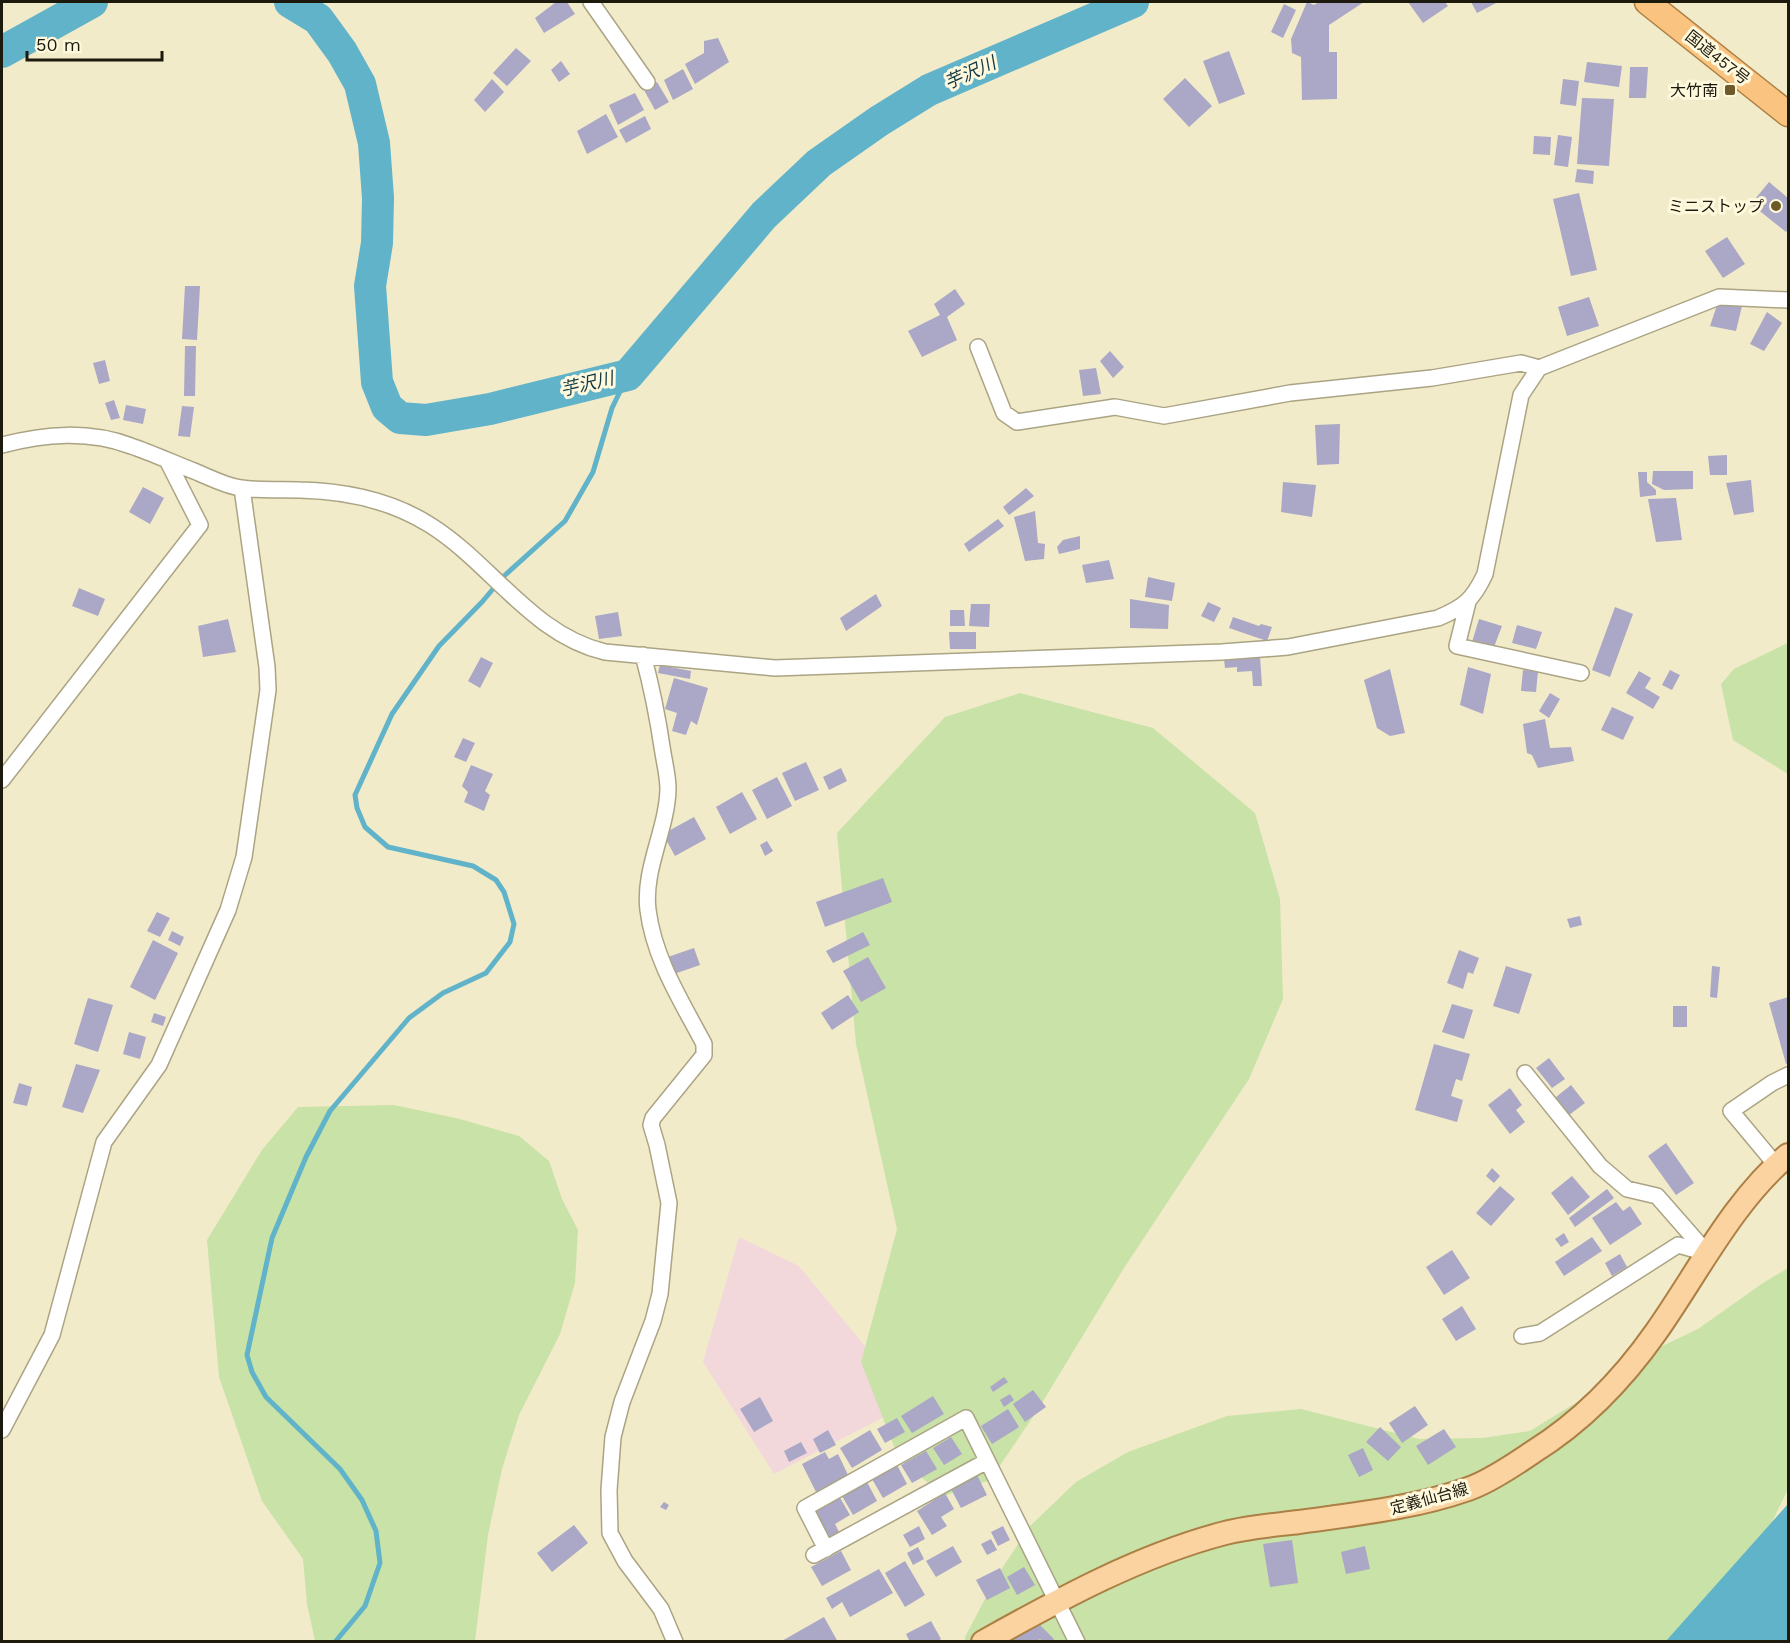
<svg xmlns="http://www.w3.org/2000/svg" width="1790" height="1643" font-family="'Work Sans','Noto Sans JP',sans-serif">
<style>
.industrial{fill:#f3d8db}
.green{fill:#c8e2a7}
.water{fill:#61b3c9}
.lines{fill:none;stroke-linecap:round;stroke-linejoin:round}
.stream{stroke:#61b3c9;stroke-width:5}
.river{stroke:#61b3c9;stroke-width:32}
.building{fill:#aaa7c7}
.minor-casing{stroke:#aba484;stroke-width:18}
.primary-casing{stroke:#ac7f44;stroke-width:26}
.trunk-casing{stroke:#ac7f44;stroke-width:27}
.minor{stroke:#fff;stroke-width:15}
.primary{stroke:#fbd3a0;stroke-width:22}
.trunk{stroke:#fac480;stroke-width:24}
.poi-dot{fill:#6e5928;stroke:#fef8dd;stroke-width:2}
.labels{text-anchor:middle;stroke-width:6;stroke-linejoin:round;paint-order:stroke}
.street-label{font-size:16px;fill:#1c190d;stroke:#fef8dd}
.poi-label{font-size:16px;fill:#1c190d;stroke:#fef8dd;text-anchor:end}
.water-label{font-size:18px;font-style:italic;fill:#123943;stroke:#fef8dd}
</style>
<rect width="100%" height="100%" fill="#f2ebc9"/>
<!-- industrial -->
<path class="industrial" d="M739 1237 799 1266 897 1385 934 1391 774 1474 703 1362Z"/>
<!-- green -->
<path class="green" d="M1788 643V774L1733 740 1721 684 1734 669Z
M1020 693 1153 728 1255 813 1280 899 1283 999 1249 1079 1124 1268 1037 1411 990 1480 944 1496 899 1459 861 1362 897 1229 856 1044 837 833 945 717Z
M394 1105 460 1119 519 1136 549 1161 562 1199 578 1230 575 1283 560 1334 519 1415 502 1469 488 1535 475 1641H315L307 1604 303 1559 262 1501 219 1377 207 1240 262 1150 298 1107Z
M1788 1268V1489L1757 1553 1719 1641 965 1642V1637L997 1576 1030 1526 1076 1482 1128 1452 1227 1416 1301 1409 1419 1439 1483 1438 1530 1431 1587 1396 1635 1359 1698 1329 1763 1283Z"/>
<!-- water -->
<path class="water" d="M1788 1504V1641H1666Z"/>
<g class="lines">
<!-- stream -->
<path class="stream" d="M335 1642 365 1606 380 1563 376 1531 362 1500 340 1469 266 1397 252 1372 247 1355 272 1238 306 1157 330 1111 409 1018 443 993 486 973 510 942 514 924 504 892 496 880 473 866 388 847 365 827 357 808 355 795 392 714 439 646 482 602 504 576 565 521 593 472 612 408 628 375"/>
<!-- river -->
<path class="river" d="M290 2 318 19 342 52 360 84 374 143 378 198 377 243 370 286 377 382 387 407 400 418 426 420 490 409 628 375 764 215 819 163 879 121 929 90 1133 2
M2 52 92 2"/>
</g>
<!-- building -->
<path class="building" d="M556 2H567L575 14 544 33 535 18Z
M1307 2 1314 5 1319 2H1364L1329 25V52H1337V99L1302 100 1301 57 1292 53 1291 39Z
M1408 2H1445L1448 6 1423 23Z
M1471 2H1498L1477 13Z
M1284 4 1296 10 1283 38 1271 32Z
M718 38 729 62 695 84 685 64 704 53V41Z
M516 48 531 61 507 86 493 73Z
M1229 51 1245 94 1219 104 1203 61Z
M561 61 570 74 559 82 551 70Z
M1587 62 1622 66 1619 87 1584 82Z
M1630 67H1648L1646 98H1629Z
M683 69 693 89 673 100 664 80Z
M1185 78 1212 106 1189 127 1163 99Z
M492 79 504 92 485 112 474 100Z
M1563 79 1579 81 1576 106 1560 104Z
M657 82 669 102 655 110 644 90Z
M635 93 644 110 618 125 609 105Z
M1582 98 1614 99 1609 166 1577 164Z
M606 114 618 137 587 154 577 131Z
M645 116 651 129 626 143 619 130Z
M1558 135 1572 137 1568 167 1554 165Z
M1534 136 1551 137 1550 155 1533 154Z
M1577 169 1594 171 1593 184 1575 182Z
M1769 182 1788 198V229L1786 232 1751 204Z
M1579 193 1597 270 1571 276 1553 199Z
M1727 237 1745 264 1723 278 1705 251Z
M185 286H200L197 340 182 339Z
M955 289 965 304 947 317 957 340 922 357 908 331 940 315 934 304Z
M1589 297 1599 326 1567 336 1558 307Z
M1718 302 1742 306 1736 331 1710 326Z
M1767 312 1782 323 1764 351 1750 344Z
M185 346H196L195 396H184Z
M1110 351 1124 367 1113 378 1100 361Z
M105 360 110 381 99 384 93 363Z
M1096 368 1101 394 1083 396 1079 370Z
M114 400 120 418 111 420 105 403Z
M126 405 146 409 143 424 123 420Z
M182 406 194 407 190 437 178 436Z
M1340 424 1339 464 1317 465 1315 425Z
M1727 455V475H1710L1708 456Z
M1653 471H1693V489L1664 490 1652 484Z
M1638 472H1647V482L1656 490V495L1640 497Z
M1751 480 1754 512 1734 515 1726 483Z
M1283 482 1316 485 1312 517 1281 512Z
M143 487 164 498 150 524 129 512Z
M1026 488 1034 496 1009 515 1003 507Z
M1676 498 1682 540 1656 542 1648 499Z
M1035 511 1038 543 1045 544 1044 559 1025 561 1014 517Z
M998 519 1004 526 969 552 964 544Z
M1080 536V549L1059 554 1057 547 1063 540Z
M1109 560 1114 579 1086 583 1082 565Z
M1148 577 1175 583 1172 601 1145 597Z
M79 588 105 599 98 616 72 606Z
M876 594 882 606 846 631 840 618Z
M1130 599 1169 605 1168 629 1130 628Z
M1208 602 1221 608 1214 622 1201 616Z
M971 604H990L989 627 969 626Z
M1615 607 1633 614 1610 677 1592 670Z
M950 610H964L965 626H950Z
M618 612 622 636 599 639 595 616Z
M1233 617 1259 626 1261 624 1272 627 1267 641 1229 628Z
M228 619 236 652 203 657 198 626Z
M1479 619 1502 626 1494 647 1472 642Z
M1517 625 1542 632 1536 649 1512 643Z
M949 632H976V649H950Z
M1260 656 1262 686H1253L1252 671 1237 672V667L1225 668 1224 659Z
M481 657 493 663 480 688 468 681Z
M660 665 691 671 690 679 658 673Z
M1468 667 1491 674 1483 714 1460 705Z
M1390 669 1405 733 1390 736 1377 728 1364 680Z
M1523 670 1538 671 1536 692 1521 691Z
M1670 670 1680 675 1672 690 1662 685Z
M1639 671 1651 678 1645 688 1660 697 1653 709 1626 693Z
M674 678 708 688 697 725 691 721 686 735 672 731 677 713 665 709Z
M1550 693 1560 699 1549 718 1539 711Z
M1612 707 1634 717 1623 740 1601 730Z
M1545 719 1550 748 1571 747 1574 761 1538 768 1532 755 1527 753 1523 724Z
M463 738 475 743 466 762 454 757Z
M806 762 819 790 795 801 782 773Z
M471 765 493 774 485 791 490 795 484 811 464 802 468 792 462 786Z
M841 768 847 781 829 790 823 777Z
M777 777 792 806 767 819 752 790Z
M742 792 757 819 730 834 716 807Z
M694 817 706 839 675 856 663 834Z
M767 841 773 851 765 856 760 845Z
M883 878 892 902 825 927 816 902Z
M157 912 170 918 160 937 147 931Z
M1580 916 1582 925 1570 928 1567 919Z
M172 931 184 937 180 946 168 940Z
M863 932 870 945 833 963 826 951Z
M153 940 178 953 155 1000 130 987Z
M694 948 700 965 674 974 668 957Z
M1459 950 1479 958 1473 974 1468 972 1463 989 1447 983Z
M868 957 886 988 861 1002 843 971Z
M1506 966 1532 974 1519 1014 1493 1006Z
M1712 966 1720 967 1717 998 1710 997Z
M848 995 859 1012 832 1030 821 1013Z
M1788 997V1063L1786 1064 1769 1003Z
M88 998 113 1005 98 1052 74 1044Z
M1452 1004 1473 1010 1464 1039 1442 1032Z
M1673 1006H1687V1027H1673Z
M154 1013 166 1017 163 1026 151 1022Z
M129 1032 146 1037 140 1059 123 1054Z
M1434 1044 1470 1054 1462 1081 1456 1079 1451 1096 1463 1100 1457 1122 1415 1110Z
M1549 1058 1565 1079 1552 1088 1536 1068Z
M76 1064 100 1070 83 1113 62 1107Z
M19 1083 32 1087 27 1106 13 1103Z
M1571 1085 1585 1103 1569 1115 1556 1097Z
M1510 1088 1522 1105 1516 1110 1525 1122 1510 1134 1488 1105Z
M1666 1143 1694 1183 1676 1195 1648 1156Z
M1492 1168 1500 1176 1494 1183 1486 1176Z
M1572 1176 1590 1197 1568 1215 1551 1193Z
M1500 1186 1515 1199 1491 1226 1476 1213Z
M1607 1189 1614 1198 1575 1227 1569 1218Z
M1616 1202 1623 1211 1630 1206 1642 1224 1610 1245 1592 1218Z
M1564 1233 1569 1242 1561 1247 1555 1239Z
M1592 1237 1602 1251 1564 1276 1555 1262Z
M1452 1250 1470 1278 1444 1295 1426 1267Z
M1620 1254 1627 1267 1612 1276 1605 1263Z
M1462 1306 1476 1329 1456 1341 1442 1319Z
M1004 1377 1008 1382 993 1392 990 1387Z
M1033 1390 1046 1407 1025 1422 1013 1404Z
M1010 1394 1014 1400 1004 1407 1000 1400Z
M933 1396 944 1414 912 1433 901 1416Z
M760 1397 773 1421 754 1432 740 1409Z
M1415 1406 1428 1425 1402 1443 1389 1423Z
M1008 1409 1019 1427 992 1444 981 1426Z
M897 1418 905 1432 885 1443 877 1429Z
M1380 1427 1401 1447 1388 1461 1366 1442Z
M1444 1429 1456 1447 1428 1465 1416 1446Z
M828 1430 836 1445 820 1453 813 1439Z
M870 1430 882 1450 852 1468 840 1448Z
M951 1437 962 1454 944 1465 933 1448Z
M801 1442 807 1453 789 1462 784 1451Z
M1363 1448 1373 1470 1359 1477 1348 1455Z
M926 1451 937 1469 912 1483 901 1465Z
M825 1452 829 1459 838 1454 848 1475 816 1492 802 1464Z
M897 1465 907 1484 883 1498 872 1479Z
M977 1475 987 1495 961 1508 951 1489Z
M867 1482 877 1501 853 1515 842 1496Z
M945 1493 954 1509 941 1517 947 1526 932 1535 917 1511Z
M839 1496 850 1515 835 1524 839 1532 828 1538 813 1511Z
M664 1502 669 1505 666 1510 660 1507Z
M574 1525 588 1543 552 1572 537 1553Z
M919 1526 925 1539 910 1547 903 1535Z
M1003 1526 1010 1540 998 1546 991 1532Z
M991 1539 997 1550 987 1555 981 1544Z
M1292 1540 1298 1583 1270 1587 1263 1544Z
M953 1546 962 1562 936 1577 926 1561Z
M1365 1546 1370 1569 1346 1574 1341 1552Z
M918 1547 924 1559 913 1565 907 1553Z
M841 1551 851 1570 822 1586 811 1567Z
M905 1561 925 1595 905 1607 885 1573Z
M1024 1567 1035 1585 1017 1595 1007 1577Z
M1000 1568 1010 1588 987 1600 976 1580Z
M879 1569 893 1593 850 1617 842 1602 832 1609 826 1598Z
M824 1617 838 1642H780Z
M931 1621 941 1639 937 1642H910L906 1634Z
M1040 1625 1054 1639 1052 1642H1043L1040 1639 1035 1642H1006Z"/>
<g class="lines">
<defs>
<path id="minor" d="M591 2 647 82
M978 347 1004 413 1017 422 1115 407 1164 416 1290 393 1432 378 1521 363 1539 368
M2 445C45 434 88 430 131 446 152 453 173 463 194 471 209 477 225 486 241 488 260 491 281 489 300 490 345 491 392 501 430 525 491 563 532 635 605 652L775 668 1222 652 1288 647 1438 618C1464 607 1473 600 1485 574L1521 395 1539 368 1719 297 1788 300
M1468 602 1457 646 1581 673
M643 655C652 688 658 719 663 753 665 765 668 777 668 789 667 830 643 869 648 910 654 959 682 1002 704 1044V1055L653 1118 651 1125 657 1145 669 1203 660 1294 653 1321 622 1402 613 1437 609 1490 610 1533 625 1561 661 1609 675 1642
M2 780 200 525 167 460
M1525 1073 1600 1166 1627 1189 1657 1196 1707 1253
M1776 1165 1731 1111 1772 1083 1788 1075
M1522 1336 1540 1333 1678 1245 1707 1253
M2 1430 52 1335 104 1142 159 1065 228 910 244 857 268 690 267 667 242 488
M826 1549 805 1508 966 1418 1077 1642
M814 1555 987 1461"/>
<path id="primary" d="M983 1642C1060 1599 1140 1555 1225 1533 1249 1527 1275 1525 1299 1522 1356 1514 1414 1508 1468 1489 1486 1483 1517 1463 1533 1452 1581 1422 1623 1379 1656 1332 1697 1274 1733 1201 1788 1155"/>
<path id="trunk" d="M1647 2 1788 114"/>
</defs>
<!-- minor casing -->
<use href="#minor" class="minor-casing"/>
<!-- primary casing -->
<use href="#primary" class="primary-casing"/>
<!-- trunk casing -->
<use href="#trunk" class="trunk-casing"/>
<!-- minor -->
<use href="#minor" class="minor"/>
<!-- primary -->
<use href="#primary" class="primary"/>
<!-- trunk -->
<use href="#trunk" class="trunk"/>
</g>
<!-- markers -->
<g class="poi-dot">
<rect x="1724" y="84" width="12" height="12" rx="3"/>
<circle cx="1776" cy="206" r="6"/>
</g>
<g class="labels">
<!-- street labels -->
<g class="street-label">
<text transform="translate(1718 57) rotate(38)" y="6">国道457号</text>
<text transform="translate(1429 1498) rotate(-15)" y="6">定義仙台線</text>
</g>
<!-- poi labels -->
<g class="poi-label">
<text x="1718" y="96">大竹南</text>
<text x="1764" y="212">ミニストップ</text>
</g>
<!-- water labels -->
<g class="water-label">
<text transform="translate(970 73) rotate(-24)" y="6">芋沢川</text>
<text transform="translate(587 384) rotate(-13)" y="6">芋沢川</text>
</g>
</g>
<!-- border -->
<rect width="1790" height="1643" fill="none" stroke="#1c190d" stroke-width="6"/>
<!-- scale -->
<path d="M27 51v9h135v-9" fill="none" stroke="#1c190d" stroke-width="3"/>
<text x="36" y="51" font-size="18" fill="#1c190d" stroke="#fef8dd" stroke-width="4.5" paint-order="stroke">50 m</text>
</svg>
